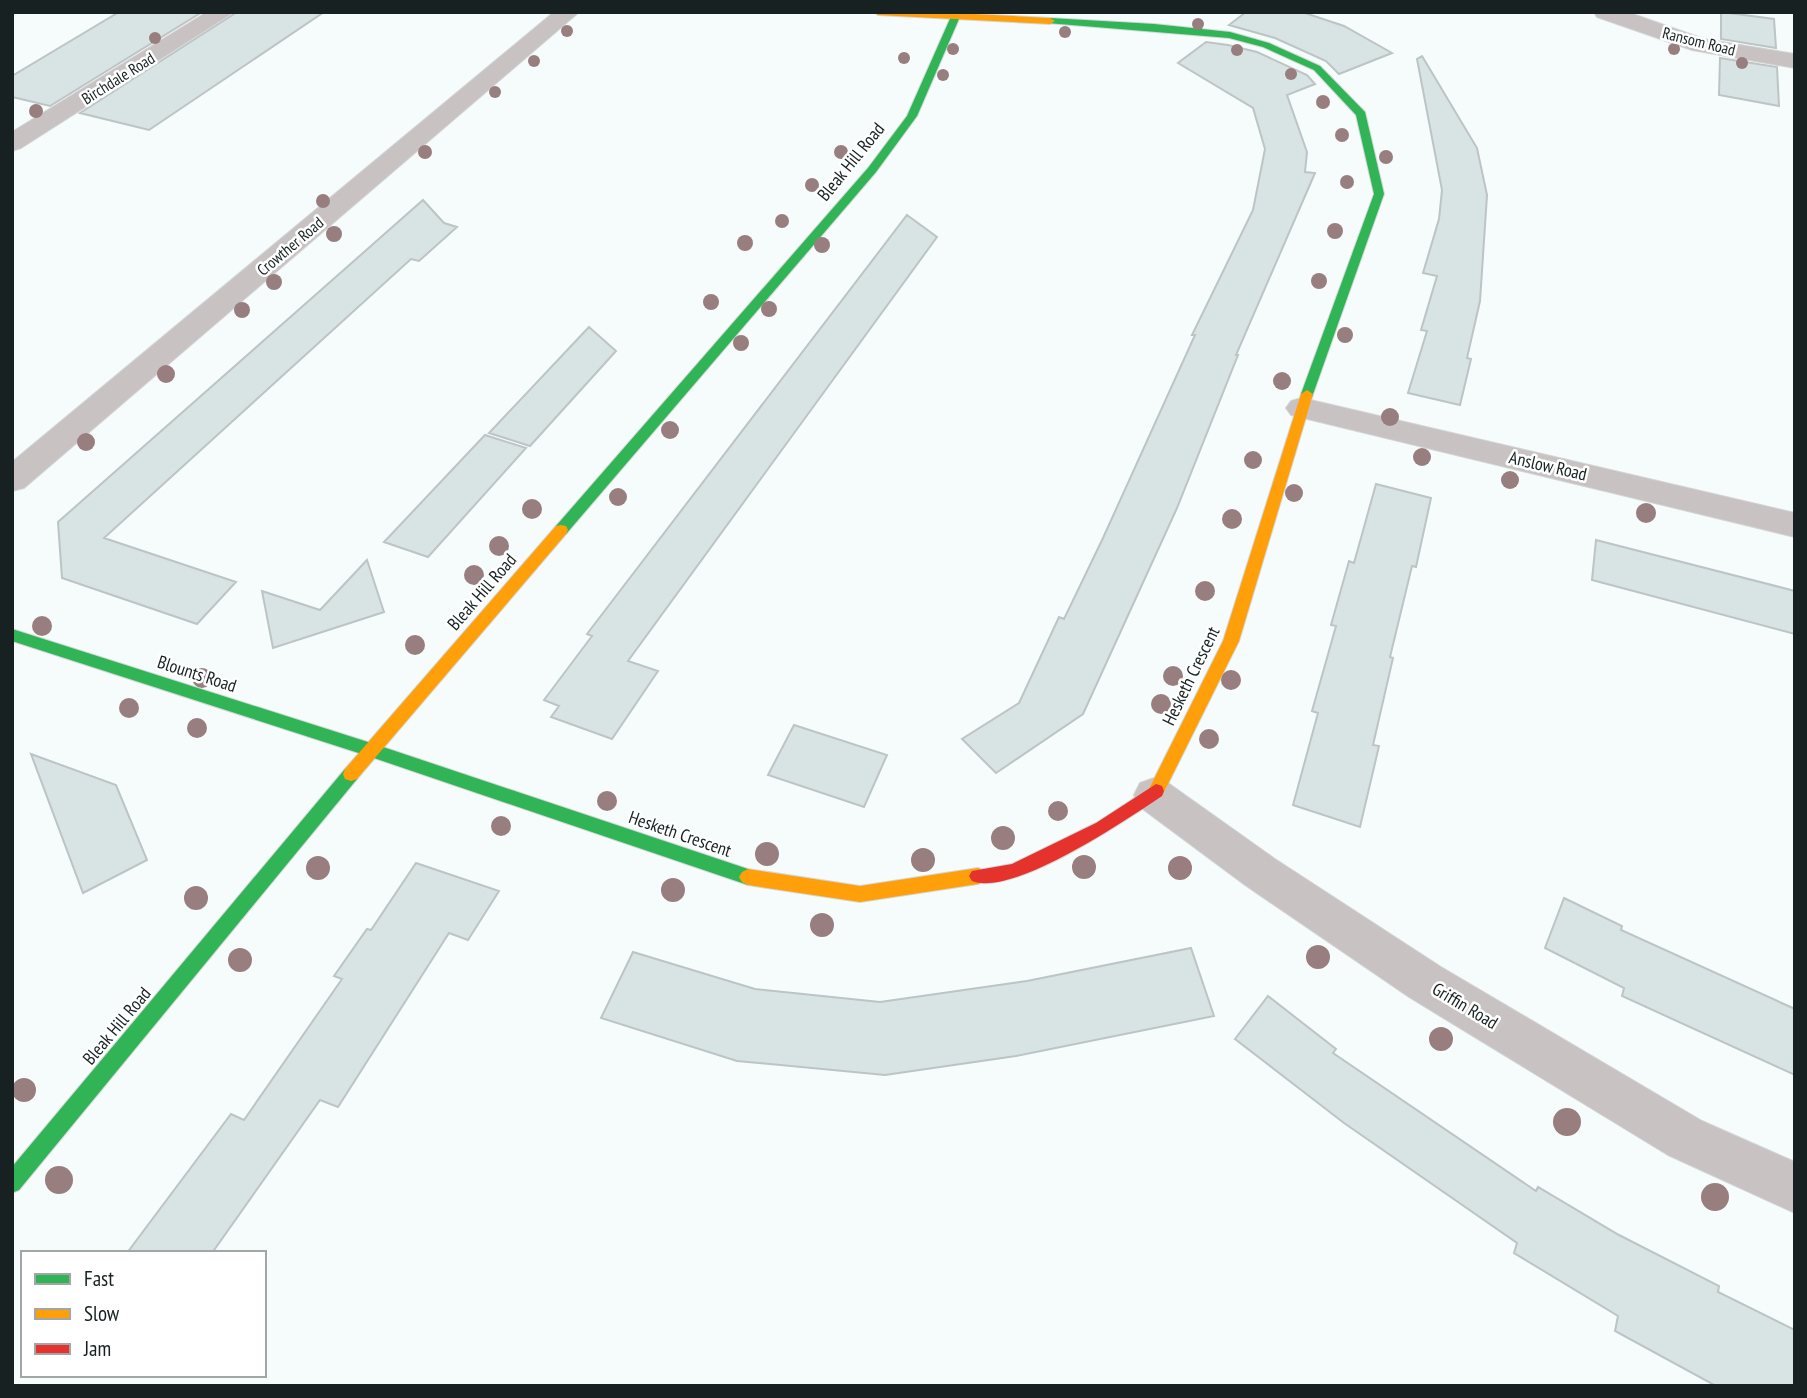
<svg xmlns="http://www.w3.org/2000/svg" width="1807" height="1398" font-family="'PT Sans Narrow',sans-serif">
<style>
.building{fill:#d8e3e3;stroke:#bdc4c5;stroke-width:2}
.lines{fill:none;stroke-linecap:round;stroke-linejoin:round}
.street-casing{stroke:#d3d7d7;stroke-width:2}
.fast-casing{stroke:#d3d7d7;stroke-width:2}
.slow-casing{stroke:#d3d7d7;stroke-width:2}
.jam-casing{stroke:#d3d7d7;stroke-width:2}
.street{fill:#c8c2c2;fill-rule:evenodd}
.fast{fill:#30b455;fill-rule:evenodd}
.slow{fill:#ff9f0a;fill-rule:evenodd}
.jam{fill:#e5322d;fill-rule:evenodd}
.tree{fill:#997e80}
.labels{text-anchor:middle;stroke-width:5;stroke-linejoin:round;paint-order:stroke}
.far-street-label{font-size:16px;fill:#172121;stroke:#fff}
.street-label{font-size:18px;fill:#172121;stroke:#fff}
</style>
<rect width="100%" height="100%" fill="#f6fbfb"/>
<!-- building -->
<path class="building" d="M119 12H202L50 106 12 97V76Z
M237 12H324L149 130 80 113Z
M1246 12H1302L1344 26 1392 53 1339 74 1326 61 1275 38 1229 25Z
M1721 12 1774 19 1776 48 1721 39Z
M1206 42 1228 45 1257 52 1307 75 1315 84 1287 95 1307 152 1305 172 1315 173 1236 355H1238L1177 508 1083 714 996 773 962 739 1019 703 1059 617 1064 619 1103 538 1195 335H1192L1253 210 1265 149 1253 108 1178 63Z
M1422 56 1477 148 1487 195 1480 301 1467 358 1471 359 1460 405 1408 393 1427 331 1421 330 1437 276 1423 273 1439 219 1442 190 1417 59Z
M1720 58 1777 67 1779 106 1719 95Z
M423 200 444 223 457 227 419 261 411 259 104 538 236 582 197 624 62 578 58 522Z
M907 215 937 237 628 661 658 671 612 739 551 717 559 706 544 700 592 636 587 634Z
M589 327 616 351 530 446 489 433Z
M485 435 526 448 428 557 384 542Z
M1376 484 1431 498 1416 567 1412 566 1390 657 1393 658 1373 745 1379 746 1360 827 1293 805 1318 713 1312 711 1336 626 1331 625 1349 561 1354 563Z
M1596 540 1795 591V634L1592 580Z
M367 560 384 612 273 648 262 591 320 610Z
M794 725 887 755 864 807 768 775Z
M31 754 116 785 147 860 83 893Z
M416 863 499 891 468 940 449 933 338 1107 320 1100 212 1253H127L231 1114 244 1120 342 979 334 976 367 929 371 930Z
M1564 898 1622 926 1621 930 1795 1009V1075L1622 996 1624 988 1545 948Z
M1191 948 1214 1016 1016 1056 885 1075 737 1061 601 1018 633 952 755 989 880 1002 1027 981Z
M1268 996 1336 1049 1333 1053 1536 1191 1538 1187 1619 1235 1719 1286 1718 1292 1795 1330V1386H1716L1615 1331 1618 1316 1514 1253 1517 1243 1344 1123 1235 1039Z"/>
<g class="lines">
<defs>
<path id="street" d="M207 12H234L21 148 12 151V132Z
M554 12H579L24 488 12 491V462Z
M1594 12H1627L1704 39 1795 54V68L1692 50 1597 17Z
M1302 398 1795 513V537L1291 415 1286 408 1291 401Z
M1154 778 1168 783 1275 859 1441 967 1702 1121 1795 1162V1213L1668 1155 1409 997 1245 885 1140 807 1134 795 1140 783Z"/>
<path id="fast" d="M953 12H962L917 116 876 172 566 534H556L554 530 556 526 868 168 907 116Z
M1050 18 1154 24 1230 32 1269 43 1320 66 1365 112 1384 194 1312 397H1302L1301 394 1374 194 1356 115 1314 70 1263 47 1229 38 1047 23 1045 21Z
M12 629 371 743 748 869 754 872 757 877 754 882 748 885 371 757 12 641Z
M351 767 357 769 359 774 357 779 19 1190 12 1193V1167L345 769Z"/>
<path id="slow" d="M874 12H935L1050 18 1055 21 1050 24 878 15Z
M1307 390 1313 394 1239 641 1162 796 1156 798 1150 796 1148 791 1223 641 1301 394Z
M561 525 566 526 568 530 566 534 357 779 351 781 345 779 343 774 345 769 556 526Z
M978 868 984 871 987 876 984 881 978 884 860 902 748 885 742 882 739 877 742 872 748 869 860 886Z"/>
<path id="jam" d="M1156 784 1162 786 1164 791 1162 796C1126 820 1013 897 972 881L969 876 972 871 1012 864 1096 823Z"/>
</defs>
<!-- street casing -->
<use href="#street" class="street-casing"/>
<!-- fast casing -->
<use href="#fast" class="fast-casing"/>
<!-- slow casing -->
<use href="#slow" class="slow-casing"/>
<!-- jam casing -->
<use href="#jam" class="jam-casing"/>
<!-- street -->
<use href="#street" class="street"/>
<!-- fast -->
<use href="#fast" class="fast"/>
<!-- slow -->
<use href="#slow" class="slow"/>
<!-- jam -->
<use href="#jam" class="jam"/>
</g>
<!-- trees -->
<g class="tree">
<circle cx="1198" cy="24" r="6"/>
<circle cx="567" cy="31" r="6"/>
<circle cx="1065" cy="32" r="6"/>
<circle cx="155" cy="38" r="6"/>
<circle cx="953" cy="49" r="6"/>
<circle cx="1674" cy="49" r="6"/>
<circle cx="1237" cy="50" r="6"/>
<circle cx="904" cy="58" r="6"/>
<circle cx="534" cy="61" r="6"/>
<circle cx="1742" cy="63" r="6"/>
<circle cx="1291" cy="74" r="6"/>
<circle cx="943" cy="75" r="6"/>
<circle cx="495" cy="92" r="6"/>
<circle cx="1323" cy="102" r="7"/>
<circle cx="36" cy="111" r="7"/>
<circle cx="1342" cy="135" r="7"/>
<circle cx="425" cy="152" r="7"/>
<circle cx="841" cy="152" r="7"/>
<circle cx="1386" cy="157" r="7"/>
<circle cx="1347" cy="182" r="7"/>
<circle cx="812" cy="185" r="7"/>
<circle cx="323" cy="201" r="7"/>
<circle cx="782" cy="221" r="7"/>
<circle cx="1335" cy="231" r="8"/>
<circle cx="334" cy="234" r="8"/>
<circle cx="745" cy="243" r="8"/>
<circle cx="822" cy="245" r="8"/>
<circle cx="1319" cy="281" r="8"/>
<circle cx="274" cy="282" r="8"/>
<circle cx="711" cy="302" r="8"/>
<circle cx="769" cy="309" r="8"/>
<circle cx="242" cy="310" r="8"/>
<circle cx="1345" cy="335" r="8"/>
<circle cx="741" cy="343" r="8"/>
<circle cx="166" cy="374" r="9"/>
<circle cx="1282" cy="381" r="9"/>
<circle cx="1390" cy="417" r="9"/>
<circle cx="670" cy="430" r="9"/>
<circle cx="86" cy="442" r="9"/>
<circle cx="1422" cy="457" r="9"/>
<circle cx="1253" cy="460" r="9"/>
<circle cx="1510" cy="480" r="9"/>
<circle cx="1294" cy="493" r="9"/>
<circle cx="618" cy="497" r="9"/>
<circle cx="532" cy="509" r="10"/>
<circle cx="1646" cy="513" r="10"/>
<circle cx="1232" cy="519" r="10"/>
<circle cx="499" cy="546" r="10"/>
<circle cx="474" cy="575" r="10"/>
<circle cx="1205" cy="591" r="10"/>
<circle cx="42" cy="626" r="10"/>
<circle cx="415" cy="645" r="10"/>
<circle cx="1173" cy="676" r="10"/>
<circle cx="202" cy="678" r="10"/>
<circle cx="1231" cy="680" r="10"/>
<circle cx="1161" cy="704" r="10"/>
<circle cx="129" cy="708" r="10"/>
<circle cx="197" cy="728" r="10"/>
<circle cx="1209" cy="739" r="10"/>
<circle cx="607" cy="801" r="10"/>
<circle cx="1058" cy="811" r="10"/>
<circle cx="501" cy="826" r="10"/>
<circle cx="1003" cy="838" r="12"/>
<circle cx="767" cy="854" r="12"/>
<circle cx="923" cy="860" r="12"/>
<circle cx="1084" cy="867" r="12"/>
<circle cx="318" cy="868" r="12"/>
<circle cx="1180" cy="868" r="12"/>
<circle cx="673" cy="890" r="12"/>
<circle cx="196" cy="898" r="12"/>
<circle cx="822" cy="925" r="12"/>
<circle cx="1318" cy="957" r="12"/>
<circle cx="240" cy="960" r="12"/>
<circle cx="1441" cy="1039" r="12"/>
<circle cx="24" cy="1090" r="12"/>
<circle cx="1567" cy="1122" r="14"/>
<circle cx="59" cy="1180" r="14"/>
<circle cx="1715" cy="1197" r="14"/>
</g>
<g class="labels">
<!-- far-street labels -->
<g class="far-street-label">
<text transform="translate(1699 41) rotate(14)" y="6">Ransom Road</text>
<text transform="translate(118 78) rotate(-32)" y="6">Birchdale Road</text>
<text transform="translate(290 246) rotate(-40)" y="6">Crowther Road</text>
</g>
<!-- street labels -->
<g class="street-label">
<text transform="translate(851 162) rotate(-51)" y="6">Bleak Hill Road</text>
<text transform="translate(1548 466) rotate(13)" y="6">Anslow Road</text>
<text transform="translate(482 592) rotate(-49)" y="6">Bleak Hill Road</text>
<text transform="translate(197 674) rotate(18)" y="6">Blounts Road</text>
<text transform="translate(1191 676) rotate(-64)" y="6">Hesketh Crescent</text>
<text transform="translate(680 834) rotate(19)" y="6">Hesketh Crescent</text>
<text transform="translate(1465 1006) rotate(31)" y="6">Griffin Road</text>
<text transform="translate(117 1026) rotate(-50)" y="6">Bleak Hill Road</text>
</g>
</g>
<!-- border -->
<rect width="1807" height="1398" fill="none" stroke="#172121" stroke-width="28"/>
<!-- legend -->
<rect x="21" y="1251" width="245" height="126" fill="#ffffff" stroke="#a2a6a6" stroke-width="2"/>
<rect x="35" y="1274" width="35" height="10" fill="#30b455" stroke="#a2a6a6" stroke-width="2"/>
<text x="84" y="1286" font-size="21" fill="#172121">Fast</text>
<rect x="35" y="1309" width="35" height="10" fill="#ff9f0a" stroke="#a2a6a6" stroke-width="2"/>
<text x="84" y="1321" font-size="21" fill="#172121">Slow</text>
<rect x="35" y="1344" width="35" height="10" fill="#e5322d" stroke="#a2a6a6" stroke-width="2"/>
<text x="84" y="1356" font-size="21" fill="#172121">Jam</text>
</svg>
